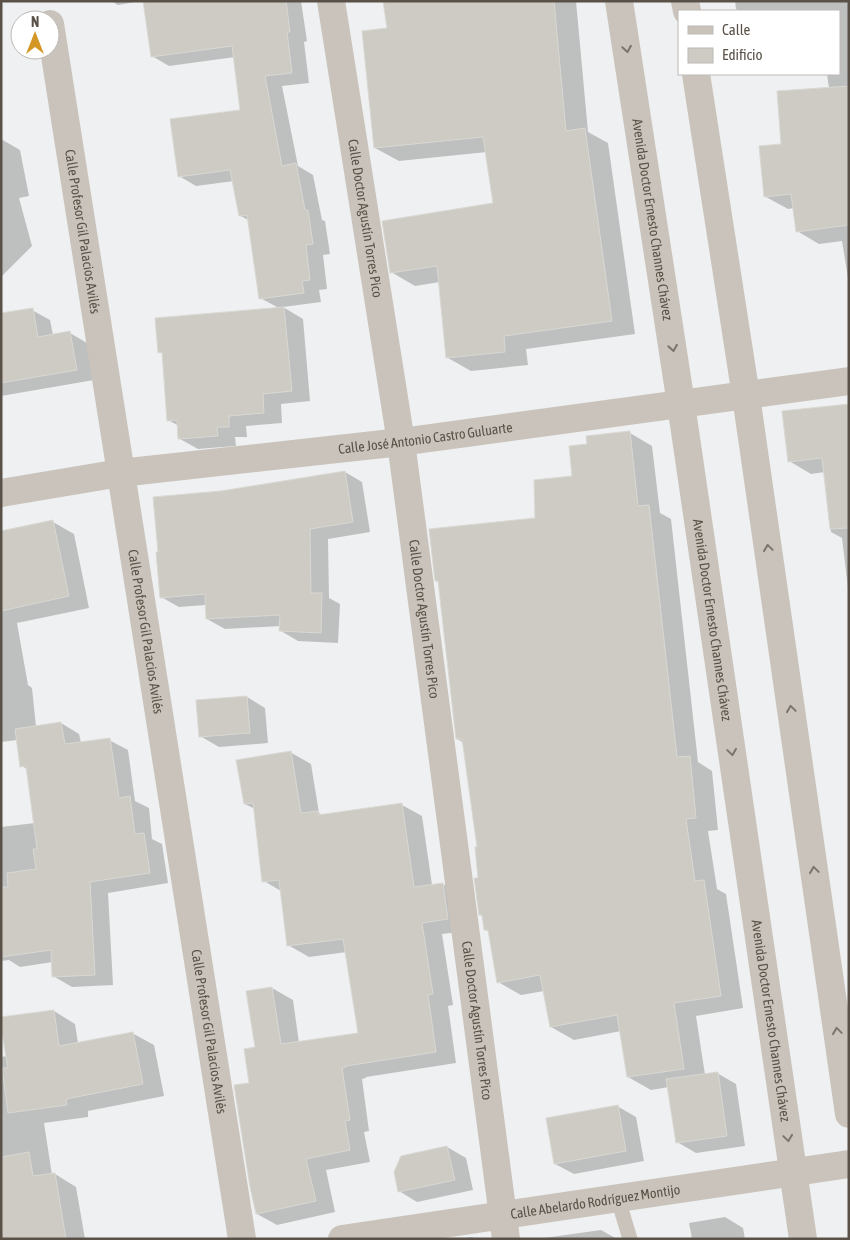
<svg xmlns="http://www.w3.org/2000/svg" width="850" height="1240" font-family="'Asap Condensed',sans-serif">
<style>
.shadow{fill:#0003}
.building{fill:#cecbc5;stroke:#d9d8d3}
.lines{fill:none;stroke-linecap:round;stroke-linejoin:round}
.service{stroke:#cac3bb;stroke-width:15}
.minor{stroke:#cac3bb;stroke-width:28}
.tertiary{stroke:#cac3bb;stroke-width:28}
.oneway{stroke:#7c746a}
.labels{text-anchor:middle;stroke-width:4.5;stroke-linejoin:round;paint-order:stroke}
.street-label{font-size:14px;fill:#5a5248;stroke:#fff}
</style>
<rect width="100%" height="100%" fill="#eef0f1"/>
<!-- shadow -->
<path class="shadow" d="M111 1H140L118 5Z
M144 1H301L307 41 304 42 309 83 282 86 298 166 313 175 322 220 325 221 330 254 323 255 327 289 319 290 321 302 283 307 303 319 310 401 281 404 282 423 246 426 247 437H235L236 446 198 449 180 439 179 426 168 420 163 354 159 352 279 308 260 298 248 220 241 216 234 181 196 186 179 176 241 111 235 57 169 66 152 56Z
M384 1H576L588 132 608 143 635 334 526 349 528 365 471 371 448 358 440 282 415 286 391 272 494 204 487 152 399 161 375 148 388 29Z
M735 1H849V284L842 241 819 244 797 231 794 208 788 209 766 197 782 145 829 88 827 74H839V11H739L736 9Z
M1 139 20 150 29 196 19 198 32 246 1 277Z
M32 310 50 320 53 335 70 333 87 343 94 380 1 396V315Z
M849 405V596L842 538 831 532 825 472 811 474 789 461Z
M630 433 652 446 660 513 671 519 698 762 712 771 718 830 708 831 717 889 726 894 743 1008 696 1016 705 1075 717 1073 736 1084 745 1146 696 1153 677 1142 669 1087 651 1090 628 1077 621 1031 574 1040 551 1027 544 991 521 995 498 982 490 932 485 930 484 917 480 915 478 848 464 743 457 739 439 582 436 581 537 519 573 477 588 445Z
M345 472 362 482 370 532 328 539 329 598 340 604 338 643 298 641 281 631V626L225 629 207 619 206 605 179 607 161 597 221 492Z
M53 522 74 534 89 608 17 623 28 685 32 688 36 727 61 723 79 734 81 743 109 740 128 750 135 801 149 808 152 839 162 844 168 883 108 893 113 985 72 987 53 976V962L20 967 9 960 1 961V827L35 823 28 770 22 766 17 740 1 742V532Z
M247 697 265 708 268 743 219 747 200 736Z
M290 752 311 764 319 813 324 816 402 805 422 816 432 885 443 884 463 896 468 931 442 934 453 1005 448 1006 456 1063 366 1077V1078L362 1079 369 1131 364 1132 370 1162 326 1170 335 1212 277 1225 257 1214 250 1084 256 1048 247 992 272 988 293 1000 299 1043 359 1034 347 952 309 957 288 945 281 891 264 881 255 809 245 804Z
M54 1011 75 1024 78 1043 132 1033 154 1045 164 1096 88 1111V1117L44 1123 52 1175 55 1174 76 1187 85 1239H1V1057L7 1056Z
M617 1106 636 1117 644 1161 574 1174 555 1164Z
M447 1147 466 1158 473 1190 417 1202 399 1191Z
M725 1217 743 1228 745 1239H692L689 1223Z
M601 1230 617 1239 544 1238Z
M472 1237 475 1239H459Z"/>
<!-- building -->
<path class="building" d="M143 1H286L290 32H287L292 73 265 76 282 166 296 163 305 210H308L313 244 306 245 310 280 302 281 304 293 259 299 247 215 239 216 230 170 178 177 170 119 240 110 232 46 151 57Z
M383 1H554L566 131 585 128 612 321 504 336 505 352 446 358 437 266 390 273 382 221 493 203 483 137 374 148 362 31 387 28Z
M849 86V225L796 232 791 194 764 197 759 146 781 144 777 91Z
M284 307 292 391 263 394 264 413 229 416V427H217L218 436 178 439 177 420 167 421 162 352 158 353 155 318Z
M33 308 38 337 70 331 77 370 1 383V313Z
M849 404V528L830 529 822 458 788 462 782 411Z
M630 431 638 506 649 505 677 757 690 756 696 818 686 819 695 881 704 880 721 996 674 1003 684 1069 627 1077 617 1015 550 1027 540 975 497 983 488 930H484L482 915H479L474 878H478L475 847H477L462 739H456L438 581H435L429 529 535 518 534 480 572 476 569 446 587 444 586 436Z
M345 471 353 522 310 529 311 593H322L321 633 279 631 280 615 206 619 205 594 160 598 156 552H158L153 497 221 491Z
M53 520 69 596 1 611V531Z
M247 696 250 733 199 737 196 700Z
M61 722 65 744 110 738 119 798 130 796 135 834 144 833 150 873 90 882 95 975 52 977 51 950 1 957V887H8L7 873 36 869 33 849H37L26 766 20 767 15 729Z
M291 751 301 813 318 811V815L402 803 414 887 443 883 448 919 422 923 433 994 428 995 436 1052 346 1066V1067L342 1068 350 1120 345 1121 350 1150 306 1159 316 1201 256 1214 250 1187 234 1085 249 1083 244 1049 255 1047 246 991 272 987 281 1044 358 1033 343 939 287 946 279 880 262 882 253 803 244 804 236 760Z
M54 1010 59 1046 133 1032 143 1084 66 1099 67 1105 8 1113 2 1068H8L1 1027V1017Z
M718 1072 727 1136 676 1143 666 1079Z
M618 1105 626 1151 554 1164 546 1118Z
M447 1146 455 1180 398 1192 394 1172 401 1156Z
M29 1152 33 1176 55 1173 66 1239H1V1157Z"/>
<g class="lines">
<!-- service -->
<path class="service" d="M618 1199 630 1239"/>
<!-- minor -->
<g class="minor">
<path id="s1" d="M331 1 401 442 506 1239"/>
<path id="s2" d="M50 24 242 1239"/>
<path id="s3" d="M1 493 120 473 401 442 849 381"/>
<path id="s4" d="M342 1239 849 1164"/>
</g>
<!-- tertiary -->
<g class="tertiary">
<path id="s5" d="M619 1 681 404 803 1239"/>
<path d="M685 1 687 11"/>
<path d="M696 74 746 396 849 1114"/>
</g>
</g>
<!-- one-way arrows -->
<defs><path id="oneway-chevron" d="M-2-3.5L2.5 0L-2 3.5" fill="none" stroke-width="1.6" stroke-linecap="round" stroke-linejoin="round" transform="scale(1.25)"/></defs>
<g class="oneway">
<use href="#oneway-chevron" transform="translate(627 49) rotate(81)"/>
<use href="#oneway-chevron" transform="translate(673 348) rotate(81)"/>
<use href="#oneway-chevron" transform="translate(768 548) rotate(-98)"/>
<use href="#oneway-chevron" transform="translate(791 709) rotate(-98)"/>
<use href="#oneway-chevron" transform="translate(732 752) rotate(82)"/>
<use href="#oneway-chevron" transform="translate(814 870) rotate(-98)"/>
<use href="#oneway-chevron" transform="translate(837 1031) rotate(-98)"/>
<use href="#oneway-chevron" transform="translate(788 1138) rotate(82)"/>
</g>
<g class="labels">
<!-- street labels -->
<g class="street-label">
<text dy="5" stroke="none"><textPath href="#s1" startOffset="220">Calle Doctor Agustín Torres Pico</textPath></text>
<text dy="5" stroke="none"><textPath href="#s5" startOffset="221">Avenida Doctor Ernesto Channes Chávez</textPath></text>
<text dy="5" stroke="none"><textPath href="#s2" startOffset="210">Calle Profesor Gil Palacios Avilés</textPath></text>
<text dy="5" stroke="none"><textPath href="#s3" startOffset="428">Calle José Antonio Castro Guluarte</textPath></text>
<text dy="5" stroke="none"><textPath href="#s1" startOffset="625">Calle Doctor Agustín Torres Pico</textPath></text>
<text dy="5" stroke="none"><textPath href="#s5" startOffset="626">Avenida Doctor Ernesto Channes Chávez</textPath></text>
<text dy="5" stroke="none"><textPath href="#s2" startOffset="615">Calle Profesor Gil Palacios Avilés</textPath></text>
<text dy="5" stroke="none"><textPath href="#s1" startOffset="1030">Calle Doctor Agustín Torres Pico</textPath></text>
<text dy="5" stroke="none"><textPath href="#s5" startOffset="1031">Avenida Doctor Ernesto Channes Chávez</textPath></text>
<text dy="5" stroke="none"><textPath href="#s2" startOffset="1020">Calle Profesor Gil Palacios Avilés</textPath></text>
<text dy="5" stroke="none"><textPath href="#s4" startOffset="256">Calle Abelardo Rodríguez Montijo</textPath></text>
</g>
</g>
<!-- border -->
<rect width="850" height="1240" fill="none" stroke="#5a5248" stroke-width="5"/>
<!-- legend -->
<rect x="678" y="10" width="162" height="65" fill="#ffffff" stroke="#bdbab6"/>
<rect x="688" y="26" width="25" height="8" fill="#cac3bb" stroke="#bdbab6"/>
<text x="722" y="35" font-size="15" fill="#5a5248">Calle</text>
<rect x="688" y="48" width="25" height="15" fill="#cecbc5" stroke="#bdbab6"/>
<text x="722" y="60" font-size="15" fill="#5a5248">Edificio</text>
<!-- north arrow -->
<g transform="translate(35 35)"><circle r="24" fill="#ffffff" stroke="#bdbab6"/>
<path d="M0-4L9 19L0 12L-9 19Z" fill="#d49625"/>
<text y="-8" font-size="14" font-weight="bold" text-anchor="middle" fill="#5a5248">N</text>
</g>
</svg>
